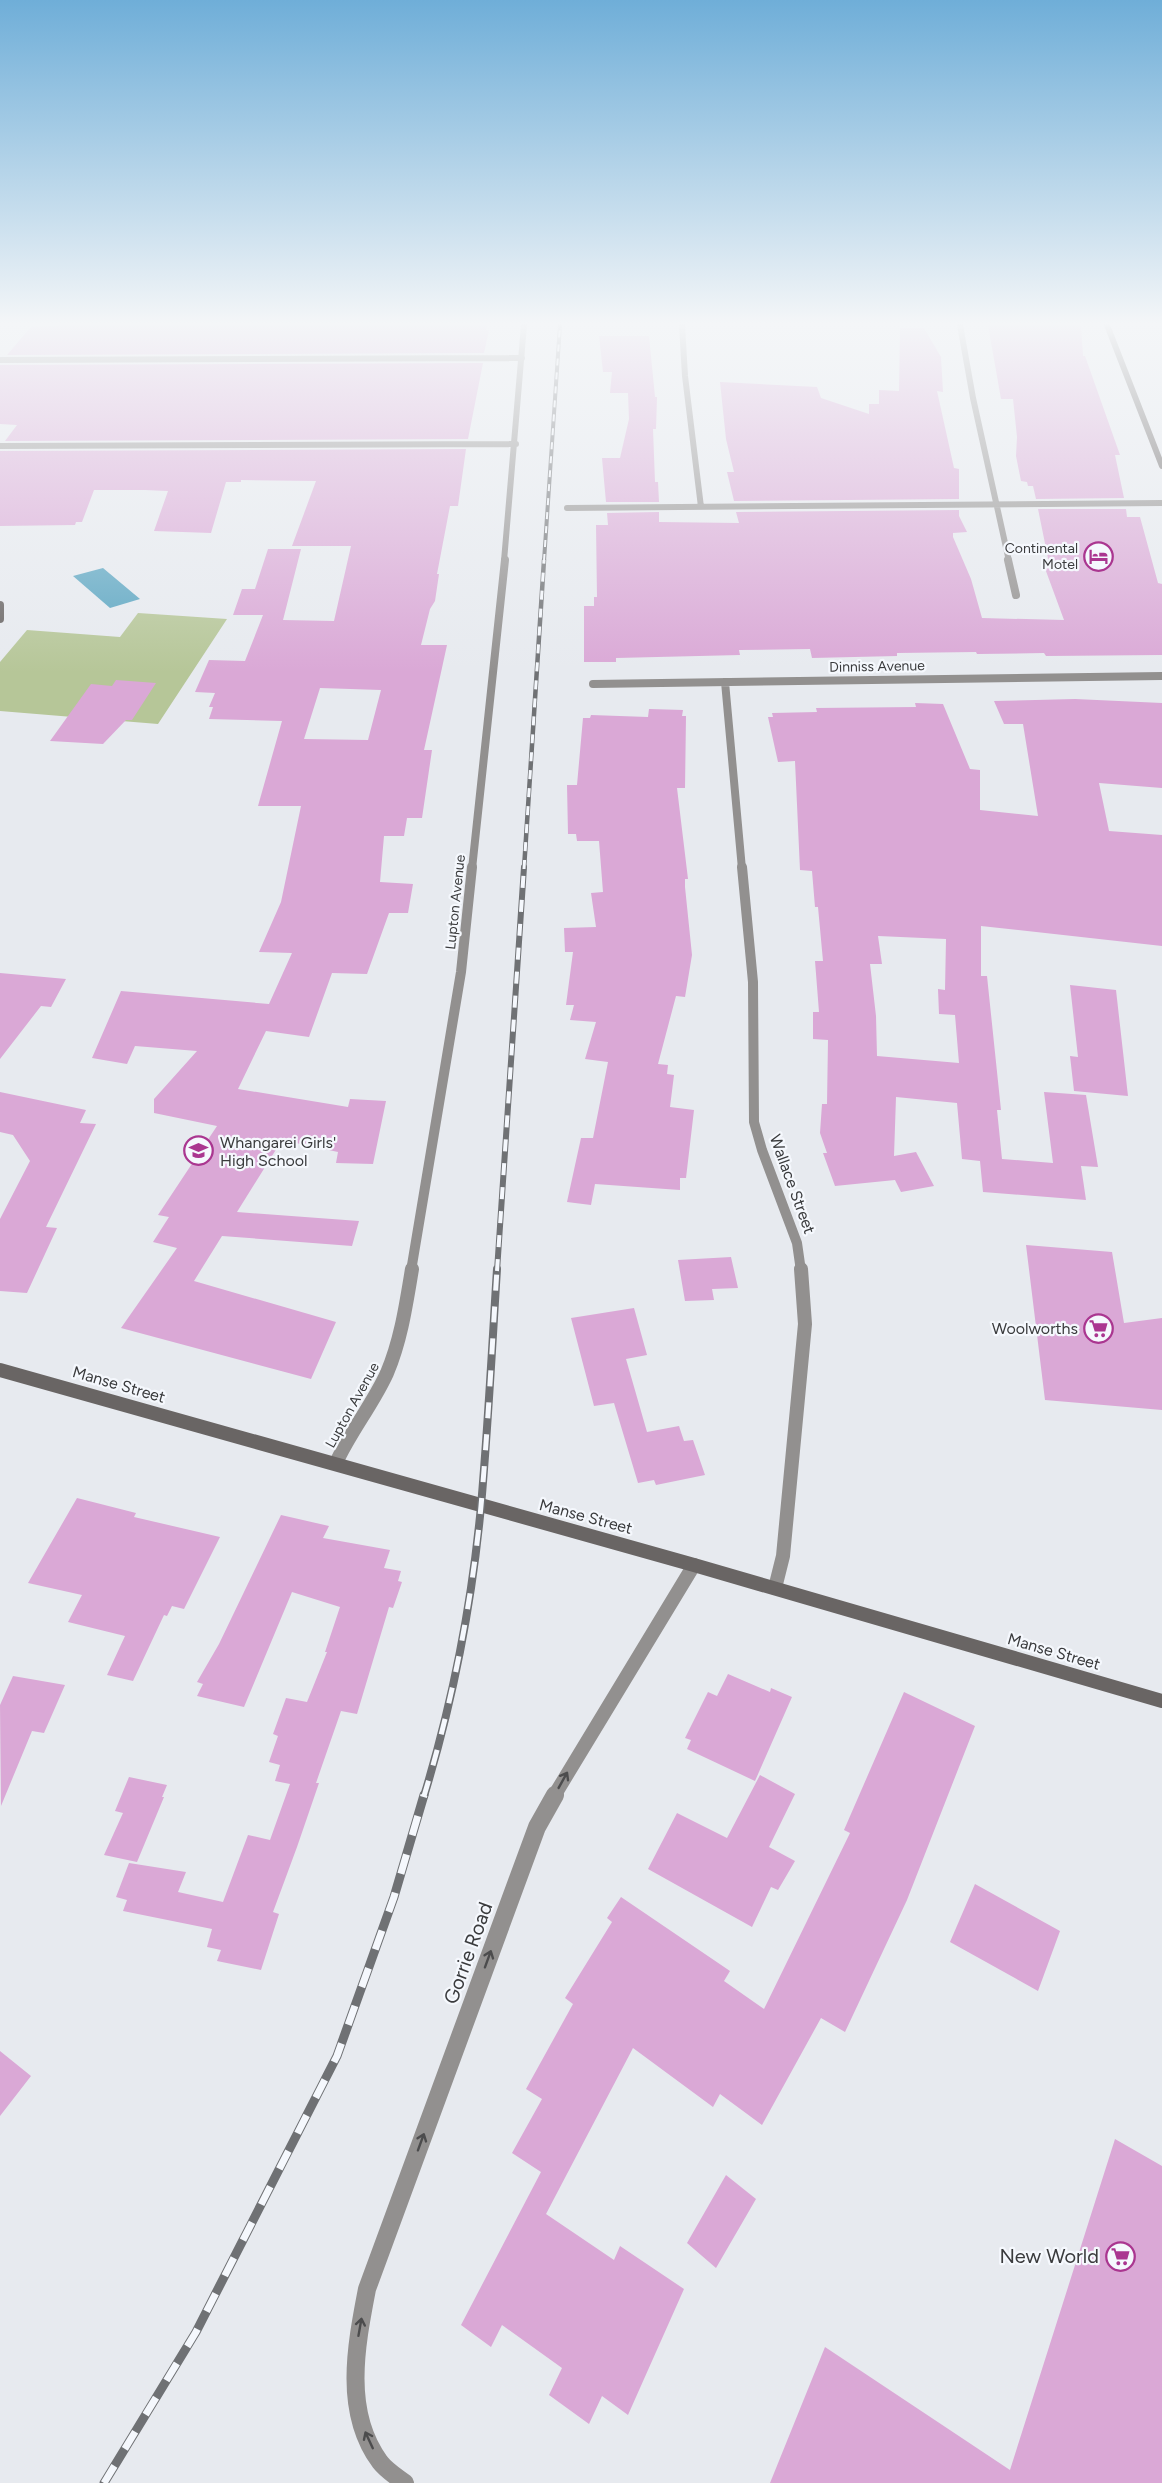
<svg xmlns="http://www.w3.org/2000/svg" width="1162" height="2483" font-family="Figtree,sans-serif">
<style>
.green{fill:#b6c698}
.water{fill:#5ba5c1}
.building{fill:#daa8d6;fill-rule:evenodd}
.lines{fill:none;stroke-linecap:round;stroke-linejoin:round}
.street-far4{stroke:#92908f;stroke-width:6}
.street-far3{stroke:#92908f;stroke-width:8}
.street-far2{stroke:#92908f;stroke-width:10}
.street-far1{stroke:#92908f;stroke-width:14}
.street{stroke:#92908f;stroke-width:18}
.secondary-far2{stroke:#696564;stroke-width:6}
.secondary-far1{stroke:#696564;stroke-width:8}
.secondary{stroke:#696564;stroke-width:14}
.rail-far4-casing{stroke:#6f7174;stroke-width:4}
.rail-far3-casing{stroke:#6f7174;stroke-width:4.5}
.rail-far2-casing{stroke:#6f7174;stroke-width:6}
.rail-far1-casing{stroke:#6f7174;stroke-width:8}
.rail-casing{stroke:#6f7174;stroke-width:9}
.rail-far4{stroke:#f5f8fd;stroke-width:2;stroke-dasharray:7;stroke-linecap:butt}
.rail-far3{stroke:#f5f8fd;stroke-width:3;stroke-dasharray:9;stroke-linecap:butt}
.rail-far2{stroke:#f5f8fd;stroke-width:4;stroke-dasharray:12;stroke-linecap:butt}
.rail-far1{stroke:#f5f8fd;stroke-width:5;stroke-dasharray:16;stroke-linecap:butt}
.rail{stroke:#f5f8fd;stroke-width:7;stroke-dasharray:20;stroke-linecap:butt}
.oneway{stroke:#4c4c4d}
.labels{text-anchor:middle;stroke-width:4.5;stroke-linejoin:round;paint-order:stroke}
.far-poi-label{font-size:14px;fill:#3a3b3d;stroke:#f5f8fd;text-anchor:end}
.far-street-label{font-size:14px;fill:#3a3b3d;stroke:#f5f8fd}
.poi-label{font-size:16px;fill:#3a3b3d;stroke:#f5f8fd;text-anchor:start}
.street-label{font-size:16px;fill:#3a3b3d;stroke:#f5f8fd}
.near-street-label{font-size:20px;fill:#3a3b3d;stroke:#f5f8fd}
.near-poi-label{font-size:20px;fill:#3a3b3d;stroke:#f5f8fd;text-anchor:end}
</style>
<rect width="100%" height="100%" fill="#e7eaef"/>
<!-- green -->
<path class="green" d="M138 613 227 619 158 724 0 711V662L27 630 120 637Z"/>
<!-- water -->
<path class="water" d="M103 568 140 599 110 608 73 576Z"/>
<!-- building -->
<path class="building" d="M64 325H487L486 330H489L484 353 7 355 31 327Z
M988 325H1081L1083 356H1085L1120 455H1115L1124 498 1036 499 1033 486H1028L1027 482 1021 481 1016 456 1017 437 1013 399H1001Z
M900 328H924L941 357 943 392 937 391 954 468 959 469V499L734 501 727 472H734L726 439 720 382 817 387 821 398 869 414V404H879V390L899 391Z
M599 336H649L655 397H657L656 429H653L655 482H658L659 502H606L602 458H620L629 419 628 393H610L612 372H603Z
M483 363 468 439 5 441 17 425 0 424V365Z
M466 449 458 506H450L437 574H439L435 601 430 609 421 645H447L424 750H432L422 818H407L404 836H384L380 882 413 884 408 913H389L367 974 332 973 309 1037 266 1031 238 1089 348 1107 350 1099 386 1101 373 1164 336 1163 338 1152 282 1140 237 1212 359 1221 352 1246 222 1236 194 1281 336 1322 311 1379 121 1328 177 1248 153 1242 169 1217 158 1215 217 1126 154 1113V1099L197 1051 135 1046 127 1064 92 1058 121 991 269 1004 292 953 259 952 281 902 301 806H258L282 721 209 719 213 707H209L215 693 195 692 209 660 245 661 263 615H233L242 589H255L268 549H301L283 620 334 621 351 546H292L316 481 241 480V482H226L211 533 154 531 168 491 145 490H94L82 522H76L75 525 0 526V451ZM320 688 381 690 368 740 304 739Z
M1038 509H1126L1127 517H1140L1158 583 1162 584V655L1046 656 1044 653 977 654 976 652 897 653V656L812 658 810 649 739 650 740 655 616 658V662H584V606H594V597H597L596 525H608L607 513 659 512V522L739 523 736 512 959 510V516L967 532 953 533V537L971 579 982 618 1064 620 1043 563H1049Z
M116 680 156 683 132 720H126L103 744 50 741 91 684 112 686Z
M1075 699 1162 703V788L1099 783 1109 831 1162 835V946L981 926V976H987L1001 1110H997L1002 1159 1053 1163 1044 1092 1086 1095 1098 1167 1081 1166 1086 1200 983 1192 980 1161 962 1159 957 1103 896 1097 894 1156 916 1152 934 1186 901 1192 895 1180 835 1186 823 1153H827L820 1133 822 1104H827L828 1040 813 1039V1012H819L815 961H823L818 907H815L812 871 800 870 795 761 778 762 768 717H773L772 713 817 712 816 708 916 707 915 703 943 704 970 769 980 770V810L1038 816 1023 724H1004L994 701ZM878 936 946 939 945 990 938 989 939 1014 955 1015 959 1063 877 1056 876 1016 870 964H882Z
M649 709 683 710 682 716H686L685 788H677L688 879H685V887L692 955 685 997 676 996 658 1064 668 1065 667 1074 674 1075 670 1107 694 1110 686 1178H680V1190L595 1184 591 1205 567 1202 581 1138H593L608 1062 585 1059 596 1022 570 1020 574 1005H566L573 952H565L564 928 596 927 591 893 603 892 599 841H577L576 834H568L567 785H577L583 718H590L591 715 648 717Z
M0 973 66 979 51 1007 41 1006 0 1059Z
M1070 985 1116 990 1128 1096 1074 1091 1070 1056 1078 1057Z
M0 1092 86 1110 80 1123 96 1124 46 1227 57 1228 27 1293 0 1291V1219L30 1161 13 1135 0 1132Z
M1026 1245 1112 1252 1124 1323 1162 1318V1410L1045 1400Z
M731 1257 738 1288 712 1289 714 1300 685 1301 678 1260Z
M634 1308 647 1355 626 1359 647 1432 679 1426 684 1441 693 1440 705 1475 656 1485 654 1480 638 1483 614 1403 594 1406 571 1318Z
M77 1498 136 1513 134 1517 220 1537 184 1609 172 1606 167 1616 164 1615 133 1681 107 1675 125 1636 68 1622 82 1595 28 1583Z
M281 1515 329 1526 323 1538 390 1550 384 1568 401 1571 398 1581 402 1582 393 1608 389 1607 357 1714 341 1711 316 1783H319L297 1847 273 1912 279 1914 261 1970 217 1961 221 1950 207 1947 212 1929 123 1911 127 1900 116 1897 129 1863 186 1872 178 1892 223 1902 248 1835 270 1840 290 1784 275 1781 280 1765 269 1762 278 1736 273 1734 286 1698 307 1702 327 1652H325L340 1607 292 1592 244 1707 197 1696 203 1684 197 1682 219 1644Z
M728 1674 770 1692 771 1688 792 1697 755 1781 687 1749 691 1740 685 1738 708 1692 717 1696Z
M13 1676 65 1685 44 1733 32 1731 1 1806 0 1705Z
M904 1692 975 1726 907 1900 845 2032 821 2018 762 2125 720 2094 713 2107 633 2048 546 2214 614 2260 620 2246 684 2289 628 2415 602 2396 589 2424 549 2395 562 2368 502 2325 491 2347 461 2325 541 2172 512 2153 542 2099 526 2089 573 2004 565 1998 612 1922 607 1918 621 1897 730 1971 724 1981 764 2009 850 1833 844 1830Z
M760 1775 795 1794 769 1847 795 1861 778 1890 771 1887 752 1927 648 1869 677 1813 727 1838Z
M129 1777 167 1785 162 1797H164L137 1862 104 1855 123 1813 115 1811Z
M975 1884 1060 1931 1038 1991 950 1942Z
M0 2051 31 2076 0 2116Z
M1115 2139 1162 2166V2483H770L825 2347 1010 2470Z
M726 2175 756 2199 716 2268 687 2243Z"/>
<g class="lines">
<!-- street-far4 -->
<path class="street-far4" d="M682 325 685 376 701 507
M960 325 973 398 1009 561
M0 360 522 358
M0 446 516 444
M567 508 1162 503
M504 561 524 325"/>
<!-- street-far3 -->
<path class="street-far3" d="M1008 560 1016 595
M725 682 742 869
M593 684 1162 676
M472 869 505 560"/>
<!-- street-far2 -->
<path class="street-far2" d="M742 867 753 982 754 1122 762 1150 797 1243 801 1271
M411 1271 461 972 472 867"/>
<!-- street-far1 -->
<path class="street-far1" d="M336 1463C350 1432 373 1404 387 1373 401 1340 406 1305 412 1269
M775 1588 783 1556 805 1324 801 1269
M554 1796 694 1565"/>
<!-- street -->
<path class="street" d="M405 2483C397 2477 387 2471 380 2462 343 2412 356 2346 367 2289L537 1827 555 1795"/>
<!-- secondary-far2 -->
<path class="secondary-far2" d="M1107 325 1162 466"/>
<!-- secondary-far1 -->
<path class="secondary-far1" d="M0 605V619"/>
<!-- secondary -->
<path class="secondary" d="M0 1370 694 1565 1162 1701"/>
<defs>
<path id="rail-far4" d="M544 561 560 325"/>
<path id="rail-far3" d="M524 869 544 560"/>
<path id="rail-far2" d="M497 1271 524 867"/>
<path id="rail-far1" d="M424 1796C452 1704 472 1602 481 1506 488 1427 492 1348 497 1269"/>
<path id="rail" d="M104 2483 196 2332 337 2056 394 1897 424 1795"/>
</defs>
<!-- rail-far4 casing -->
<use href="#rail-far4" class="rail-far4-casing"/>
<!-- rail-far3 casing -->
<use href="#rail-far3" class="rail-far3-casing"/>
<!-- rail-far2 casing -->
<use href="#rail-far2" class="rail-far2-casing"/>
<!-- rail-far1 casing -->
<use href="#rail-far1" class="rail-far1-casing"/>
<!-- rail casing -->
<use href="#rail" class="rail-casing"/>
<!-- rail-far4 -->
<use href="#rail-far4" class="rail-far4"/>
<!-- rail-far3 -->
<use href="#rail-far3" class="rail-far3"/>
<!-- rail-far2 -->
<use href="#rail-far2" class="rail-far2"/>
<!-- rail-far1 -->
<use href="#rail-far1" class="rail-far1"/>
<!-- rail -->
<use href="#rail" class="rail"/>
</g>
<!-- one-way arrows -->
<defs><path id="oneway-shaft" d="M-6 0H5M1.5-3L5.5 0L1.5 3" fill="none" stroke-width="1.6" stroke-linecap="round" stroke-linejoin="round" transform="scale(1.5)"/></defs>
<g class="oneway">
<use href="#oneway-shaft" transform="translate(563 1780) rotate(-61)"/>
<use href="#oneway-shaft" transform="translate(488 1959) rotate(-70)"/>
<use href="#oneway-shaft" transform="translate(421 2142) rotate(-70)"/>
<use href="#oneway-shaft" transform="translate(360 2327) rotate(-80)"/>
<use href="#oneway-shaft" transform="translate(369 2440) rotate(-115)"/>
</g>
<!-- sky -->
<linearGradient id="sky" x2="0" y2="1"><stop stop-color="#6faed8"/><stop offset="0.48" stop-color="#f4f6f8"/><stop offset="1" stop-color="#f4f6f8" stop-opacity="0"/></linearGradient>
<rect width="1162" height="673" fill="url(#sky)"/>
<!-- icons -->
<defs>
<symbol id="hotel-ring" viewBox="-11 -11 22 22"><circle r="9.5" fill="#f5f8fd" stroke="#aa3690" stroke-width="1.5"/><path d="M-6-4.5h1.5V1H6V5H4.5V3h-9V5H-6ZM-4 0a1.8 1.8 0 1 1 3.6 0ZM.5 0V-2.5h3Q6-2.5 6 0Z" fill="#aa3690"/></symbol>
<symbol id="school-ring" viewBox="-11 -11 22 22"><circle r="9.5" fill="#f5f8fd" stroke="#aa3690" stroke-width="1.5"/><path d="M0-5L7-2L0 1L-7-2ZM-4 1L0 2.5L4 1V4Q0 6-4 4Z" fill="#aa3690"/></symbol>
<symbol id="supermarket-ring" viewBox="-11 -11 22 22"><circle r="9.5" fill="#f5f8fd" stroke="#aa3690" stroke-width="1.5"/><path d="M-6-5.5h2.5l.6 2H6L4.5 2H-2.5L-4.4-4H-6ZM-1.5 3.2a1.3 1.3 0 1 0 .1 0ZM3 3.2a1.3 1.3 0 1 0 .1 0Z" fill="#aa3690"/></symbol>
</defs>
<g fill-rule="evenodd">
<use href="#hotel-ring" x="1082" y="540" width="33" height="33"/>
<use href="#school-ring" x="182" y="1134" width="33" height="33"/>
<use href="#supermarket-ring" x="1082" y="1312" width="33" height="33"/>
<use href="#supermarket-ring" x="1104" y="2240" width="33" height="33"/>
</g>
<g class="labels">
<!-- far-poi labels -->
<g class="far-poi-label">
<text x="1078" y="553">Continental<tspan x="1078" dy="16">Motel</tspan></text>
</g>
<!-- far-street labels -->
<g class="far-street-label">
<text transform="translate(877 666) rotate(-1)" y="5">Dinniss Avenue</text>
<text transform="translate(455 902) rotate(-84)" y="5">Lupton Avenue</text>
<text transform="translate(352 1405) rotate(-61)" y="5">Lupton Avenue</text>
</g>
<!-- poi labels -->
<g class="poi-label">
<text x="220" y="1148">Whangarei Girls'<tspan x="220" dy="18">High School</tspan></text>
<text x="1078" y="1334" text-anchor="end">Woolworths</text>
</g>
<!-- street labels -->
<g class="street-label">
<text transform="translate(793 1184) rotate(70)" y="6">Wallace Street</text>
<text transform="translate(119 1384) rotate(16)" y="6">Manse Street</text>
<text transform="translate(586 1516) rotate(15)" y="6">Manse Street</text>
<text transform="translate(1054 1651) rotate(16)" y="6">Manse Street</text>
</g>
<!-- near-street labels -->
<g class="near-street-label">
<text transform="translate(468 1953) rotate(-70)" y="7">Gorrie Road</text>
</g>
<!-- near-poi labels -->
<g class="near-poi-label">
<text x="1099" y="2263">New World</text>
</g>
</g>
</svg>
